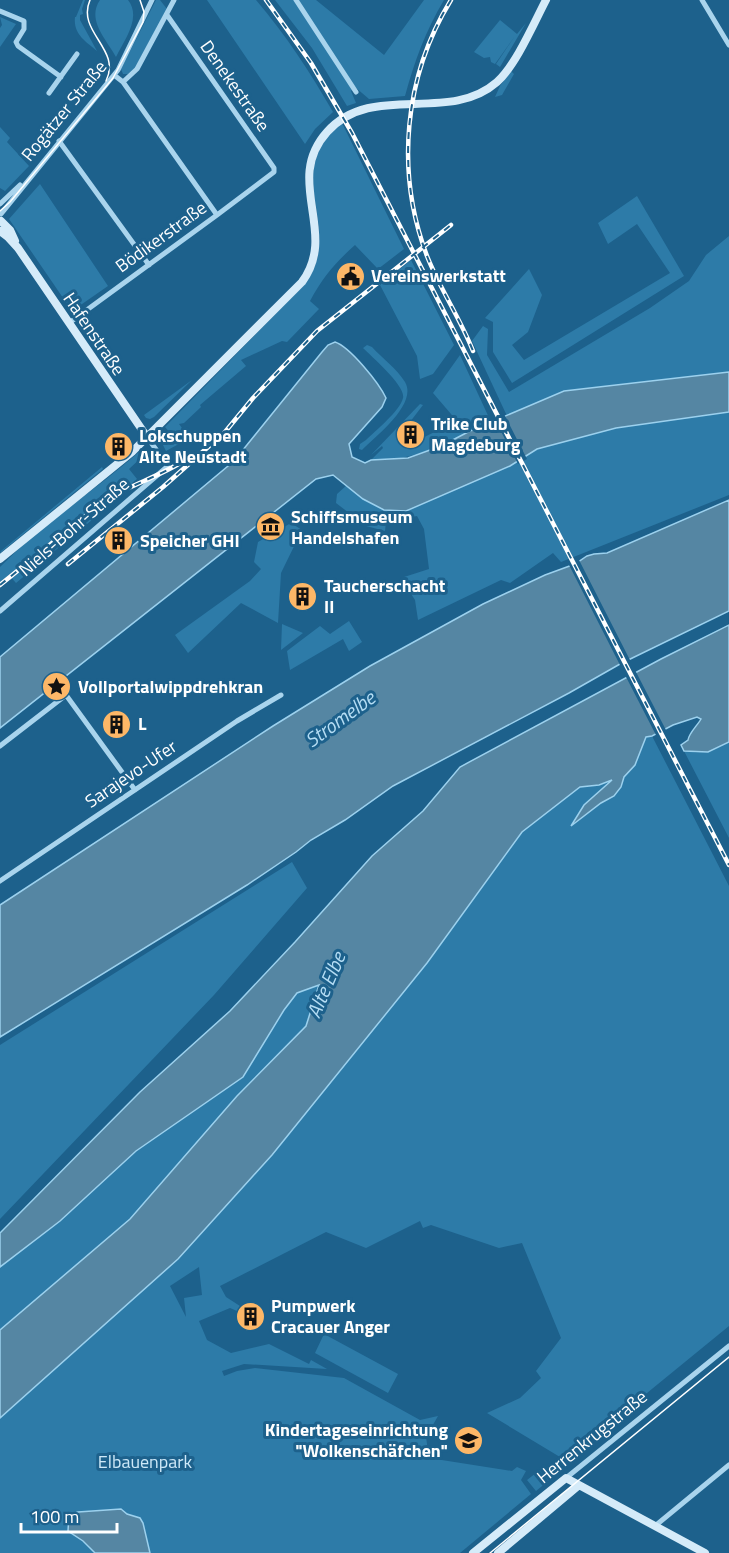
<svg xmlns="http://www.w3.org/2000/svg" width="729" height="1553" font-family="'Titillium Web',sans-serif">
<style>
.green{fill:#2d7ba8;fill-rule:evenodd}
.water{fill:#5586a3;stroke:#9cd1ee;stroke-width:1.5}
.pier{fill:#1d618c}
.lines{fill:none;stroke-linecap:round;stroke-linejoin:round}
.street{stroke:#a9d4ed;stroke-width:5}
.secondary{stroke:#d5ebf9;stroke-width:8}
.tram{stroke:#fff;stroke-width:1.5}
.rail-casing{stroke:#fff;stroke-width:4.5}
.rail{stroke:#1d618c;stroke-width:2;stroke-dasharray:7;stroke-linecap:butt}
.labels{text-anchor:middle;stroke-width:6;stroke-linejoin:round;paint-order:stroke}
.street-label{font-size:18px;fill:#fff;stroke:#1d618c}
.poi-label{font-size:18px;font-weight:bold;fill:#fff;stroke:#1d618c;text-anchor:start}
.park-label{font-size:18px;fill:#cee9f9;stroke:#1d618c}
.water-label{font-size:20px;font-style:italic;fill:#b5ddf4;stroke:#1d618c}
</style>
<rect width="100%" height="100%" fill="#1d618c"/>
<!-- green -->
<path class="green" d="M83 0H85L82 9 83 14 80 15V20L97 51C85 41 73 34 75 17H76Z
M100 0H128C142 18 124 40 116 57 107 40 86 20 100 0Z
M156 0H160L167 9 135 68 128 74H123L121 69Z
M207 0H256C286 35 310 72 333 112L315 129 305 144Z
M275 0H316L384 55 424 0H444C425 32 415 60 405 96L369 99 355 87 351 91 356 103 347 106 312 48Z
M0 17 16 24 0 47V28L2 25Z
M500 20 517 34 526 23 500 67 496 64 515 36 495 64 491 62 490 57 484 58 474 52Z
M511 71 514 74 502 95 495 97 500 86Z
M342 123 404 249 378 269 355 245C335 263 323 277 310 301L319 309 287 342 282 341 241 360 246 366 200 405 201 407 184 423 179 424 182 428 179 433 186 440 166 451 163 445 172 435 165 427 303 286C349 229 277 175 342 123Z
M0 127 10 138 7 142 29 166 5 191 0 188Z
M40 184 108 286 72 311 9 219Z
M637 196 684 276 512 383 493 352V322L485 318 529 269 542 295 528 332 512 345 524 360 670 273 637 224 608 244 598 223Z
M729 236V372L564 391 507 416 472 341 483 326 488 329 487 355 509 392 650 308 689 281 706 255Z
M411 260 454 345 433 374 420 379 417 356 380 285Z
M367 345 372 347C382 358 397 369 405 382 418 404 376 436 362 450L359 449 360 444 366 440C375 431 400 411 403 398 406 386 372 357 363 348Z
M460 355 491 422C452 439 415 463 371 460L383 448 382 446 371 455 420 404 423 405 400 435 405 441 404 447 457 421 433 393Z
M192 380 154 417 150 419 146 418 144 415Z
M729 412V495L561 562 553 553 510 583 501 580 418 620 415 600 401 578 429 569 424 529 417 516 386 522 385 531 366 526 336 503 337 494 347 485 363 499 509 466 537 449 616 428Z
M139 452 143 456 129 469 137 479 132 483 134 485 16 583 9 575 0 582V567C22 546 45 523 70 506 94 489 117 471 139 452Z
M102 467 103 469 0 553 1 551Z
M291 523 302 530 281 573 278 623 241 603 188 653 175 635 250 581 261 569 254 562 258 542Z
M349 621 362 642 349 651 343 639 290 670 287 651 320 626 330 634Z
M282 624 303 633 281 650Z
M652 736 729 886V1326L565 1460 487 1413 520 1398 541 1378 536 1371 561 1338 522 1243 499 1248 431 1225 423 1228 420 1221 366 1248 326 1232 220 1286 226 1297 240 1306 237 1311 230 1308 199 1321 207 1340 231 1353 269 1344 309 1364 311 1360 327 1369 244 1364 222 1371 224 1376 237 1371 255 1368 344 1378 420 1420 438 1416 426 1437 429 1458 512 1471 517 1467 526 1471 521 1480 531 1494 460 1553H0V1418L178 1259 272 1155 427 963 522 832 580 787 599 785 614 778 584 805 572 825 601 803 614 796 621 787 624 777 635 765 646 737ZM199 1267 202 1295 184 1298 186 1317 170 1286Z
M729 742V838L684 751C700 754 715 751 729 742Z
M292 862 307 888 214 995 0 1219V1045Z
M319 984 306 1026 237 1096 130 1219 0 1330V1267L60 1221 284 1010 297 992Z
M324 1334 398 1374 388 1393 315 1353Z
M540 1470 553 1477 536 1491 527 1480Z"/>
<!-- water -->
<path class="water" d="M335 342C350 347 379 383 386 398L382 407 349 444 352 457 365 463 371 460 408 458 441 446 470 431 564 391 729 372V412L616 428 537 449 510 466 406 511 384 510 363 499 333 475 316 479 0 728V657L234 461 322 352 328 345Z
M729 500V611L620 664 569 693 393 786 345 820 311 840 296 852 247 885 0 1037V905L273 726 370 666 483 604 545 575 575 564 587 556 594 554 607 553Z
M729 625V742L708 752 684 751 681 745 688 740C689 733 697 726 701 719L697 717 673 725 652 736 646 737 635 765 624 777 621 787 614 796 601 803 571 826 584 805 612 780 599 785 580 787 522 832 427 963 272 1155 178 1259 0 1418V1330L130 1219 237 1096 306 1026 319 985 297 993 284 1010 243 1077 136 1151 60 1221 0 1267V1233L140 1092 230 1011 295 942 372 856 423 811 460 767 661 659Z
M121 1509 127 1514 140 1518 143 1523 150 1553H95L83 1541 68 1531 69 1515 78 1512Z"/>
<!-- pier -->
<path class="pier" d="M504 414 527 459 518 464 494 418Z
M578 558 631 662 621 667 568 563Z
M635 670 667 732 657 737 625 675Z"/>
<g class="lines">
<!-- street -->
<path class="street" d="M296 0 356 92
M702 0 729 45
M0 11 24 21V29L16 42 18 46 61 77
M114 75 123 82 217 215
M123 82 137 69 174 0
M49 93 77 54
M59 141 149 265
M0 204 20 185
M1 214 118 70 152 0
M69 323 217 215 274 172V168L167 15
M0 611 168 466 147 437
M0 746 66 695 135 790
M0 881 237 721 281 695
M566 1478 729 1346
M655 1526 729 1465"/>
<!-- secondary -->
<path class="secondary" d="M1 221 10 230 15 241
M0 231 8 237 18 248 147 437
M0 559 132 452 302 282C339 232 283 181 327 132 372 81 448 125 497 82 516 65 534 23 546 0
M473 1553 566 1478 705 1553
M498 1553 578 1486"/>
<!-- tram -->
<path class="tram" d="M90 0C76 32 122 49 106 81
M0 211 10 202 113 78 143 22 144 12 140 0
M490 1553 729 1357"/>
<defs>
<path id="rail" d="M266 0 311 63 352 133 729 865
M451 0C404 76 395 172 427 256 440 289 460 318 473 351
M68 564 163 487 225 432 253 398 317 331 451 225
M0 585 103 502C129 485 159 477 185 460"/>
</defs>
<!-- rail casing -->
<use href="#rail" class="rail-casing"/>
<!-- rail -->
<use href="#rail" class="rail"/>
</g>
<!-- icons -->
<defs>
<symbol id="civic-disc" viewBox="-11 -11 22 22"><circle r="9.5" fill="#fdb767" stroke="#1d618c"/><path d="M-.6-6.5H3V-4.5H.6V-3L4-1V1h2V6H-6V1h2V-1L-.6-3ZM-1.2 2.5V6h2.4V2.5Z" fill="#111"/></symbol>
<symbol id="building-disc" viewBox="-11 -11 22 22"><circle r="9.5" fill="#fdb767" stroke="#1d618c"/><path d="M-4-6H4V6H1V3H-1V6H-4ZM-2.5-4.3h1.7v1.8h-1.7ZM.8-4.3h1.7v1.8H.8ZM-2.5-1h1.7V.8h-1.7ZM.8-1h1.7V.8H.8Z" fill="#111"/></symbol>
<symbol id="museum-disc" viewBox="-11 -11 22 22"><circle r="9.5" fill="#fdb767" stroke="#1d618c"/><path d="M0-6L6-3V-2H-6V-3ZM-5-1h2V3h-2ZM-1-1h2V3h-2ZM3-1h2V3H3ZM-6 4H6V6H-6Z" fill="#111"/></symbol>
<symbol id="sight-disc" viewBox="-11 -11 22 22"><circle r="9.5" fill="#fdb767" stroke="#1d618c"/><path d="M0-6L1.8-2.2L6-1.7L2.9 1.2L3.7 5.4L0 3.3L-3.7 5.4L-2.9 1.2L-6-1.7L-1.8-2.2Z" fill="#111"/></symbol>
<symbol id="school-disc" viewBox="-11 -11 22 22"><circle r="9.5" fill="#fdb767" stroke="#1d618c"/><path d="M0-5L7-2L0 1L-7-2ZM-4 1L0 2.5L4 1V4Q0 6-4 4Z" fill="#111"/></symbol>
</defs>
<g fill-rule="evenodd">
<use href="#civic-disc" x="334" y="260" width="33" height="33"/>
<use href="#building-disc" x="394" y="418" width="33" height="33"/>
<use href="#building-disc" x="102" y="430" width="33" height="33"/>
<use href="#museum-disc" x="254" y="510" width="33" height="33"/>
<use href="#building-disc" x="102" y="524" width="33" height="33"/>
<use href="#building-disc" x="286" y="580" width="33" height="33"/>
<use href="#sight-disc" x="40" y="670" width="33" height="33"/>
<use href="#building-disc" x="100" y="708" width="33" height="33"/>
<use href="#building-disc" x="234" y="1300" width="33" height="33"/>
<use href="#school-disc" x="452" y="1424" width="33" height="33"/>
</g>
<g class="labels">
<!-- street labels -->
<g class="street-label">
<text transform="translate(235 86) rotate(55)" y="6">Denekestraße</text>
<text transform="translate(64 111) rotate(-51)" y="6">Rogätzer Straße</text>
<text transform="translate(161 237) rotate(-36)" y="6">Bödikerstraße</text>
<text transform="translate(94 334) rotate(56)" y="6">Hafenstraße</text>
<text transform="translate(74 527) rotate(-41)" y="6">Niels-Bohr-Straße</text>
<text transform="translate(131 774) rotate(-34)" y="6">Sarajevo-Ufer</text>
<text transform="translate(592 1437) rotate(-39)" y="6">Herrenkrugstraße</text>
</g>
<!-- poi labels -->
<g class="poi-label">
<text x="371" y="282">Vereinswerkstatt</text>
<text x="431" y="430">Trike Club<tspan x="431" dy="21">Magdeburg</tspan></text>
<text x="139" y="442">Lokschuppen<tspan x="139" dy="21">Alte Neustadt</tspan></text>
<text x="291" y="523">Schiffsmuseum<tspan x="291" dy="21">Handelshafen</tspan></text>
<text x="140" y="547">Speicher GHI</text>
<text x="324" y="592">Taucherschacht<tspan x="324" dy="21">II</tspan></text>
<text x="78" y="693">Vollportalwippdrehkran</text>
<text x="138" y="730">L</text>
<text x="271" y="1312">Pumpwerk<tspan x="271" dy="21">Cracauer Anger</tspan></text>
<text x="448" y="1436" text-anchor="end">Kindertageseinrichtung<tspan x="448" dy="21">"Wolkenschäfchen"</tspan></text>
</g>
<!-- park labels -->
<g class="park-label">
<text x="145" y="1468">Elbauenpark</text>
</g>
<!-- water labels -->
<g class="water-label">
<text transform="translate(340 719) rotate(-36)" y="7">Stromelbe</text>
<text transform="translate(326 985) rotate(-67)" y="7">Alte Elbe</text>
</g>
</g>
<!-- scale -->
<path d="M21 1523v9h96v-9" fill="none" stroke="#ffffff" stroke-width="3"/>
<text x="30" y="1523" font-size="18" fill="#ffffff" stroke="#1d618c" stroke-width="4.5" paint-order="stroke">100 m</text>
</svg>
